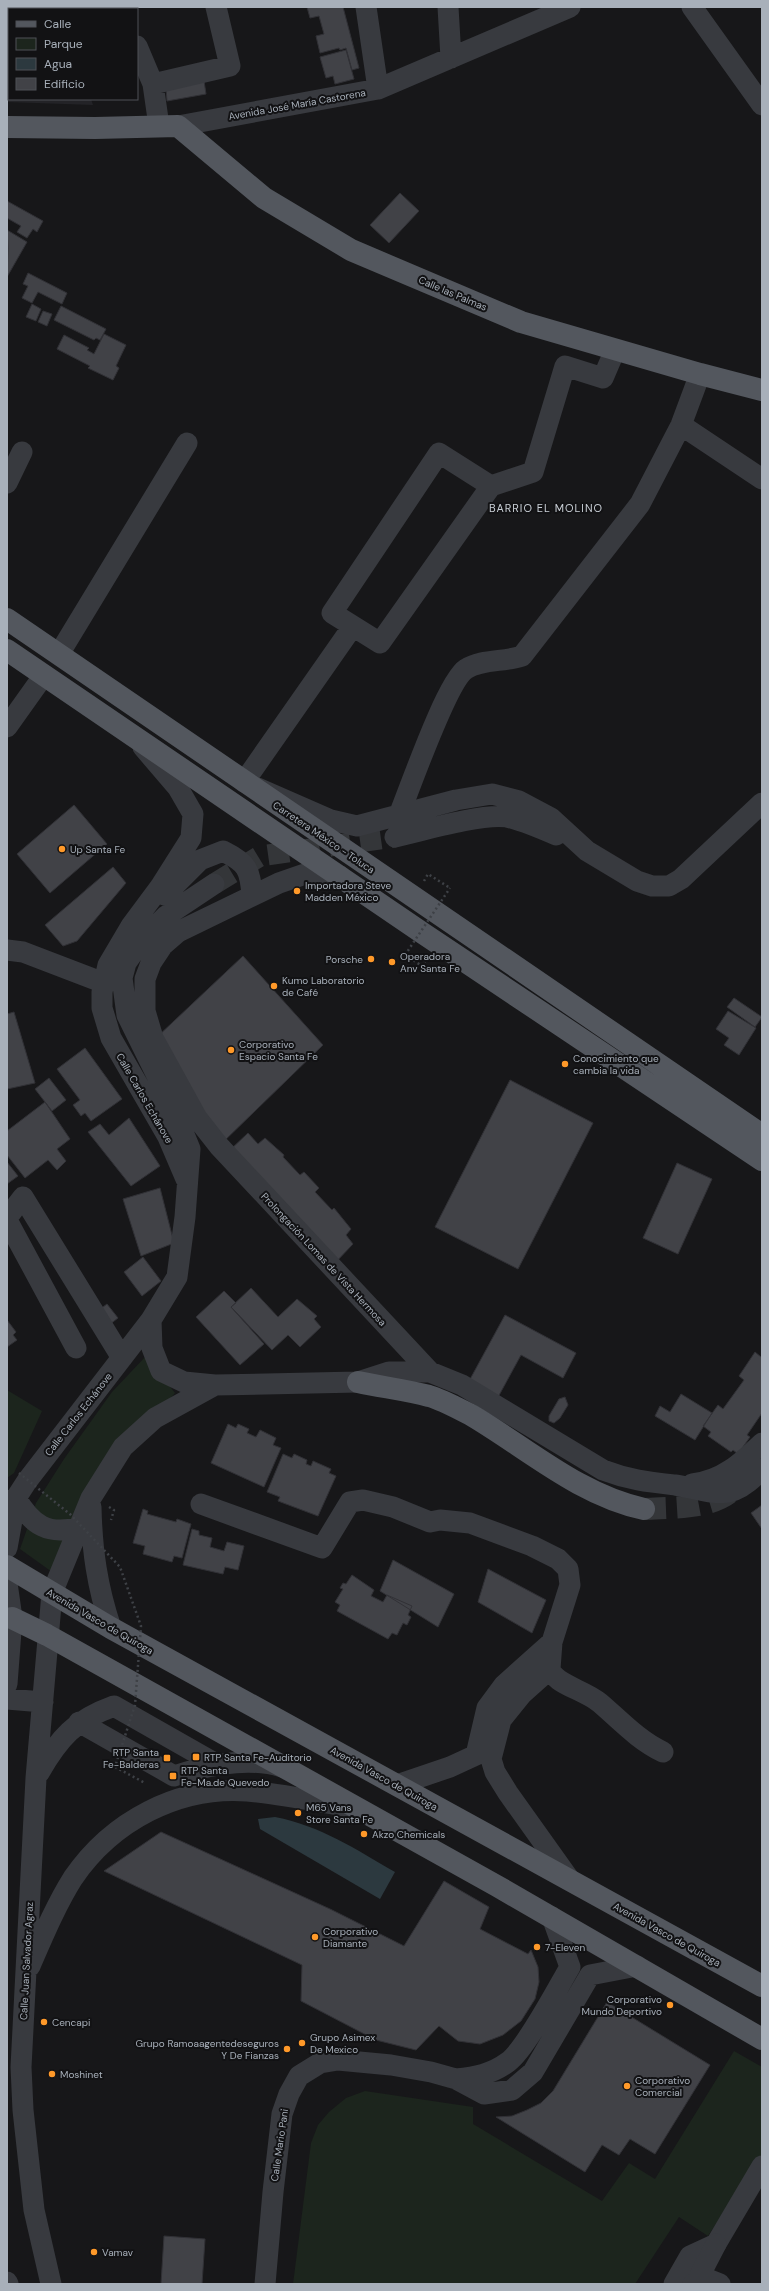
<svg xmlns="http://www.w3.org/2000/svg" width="769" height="2291" font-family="'DM Sans',sans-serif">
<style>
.built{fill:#232327}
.green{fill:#1c251d}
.water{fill:#2c393f}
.building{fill:#414247;stroke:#313136}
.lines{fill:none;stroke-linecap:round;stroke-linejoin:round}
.minor-tunnel{stroke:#343639;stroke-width:21;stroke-dasharray:21 10;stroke-linecap:butt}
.major-tunnel{stroke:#343639;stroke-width:22;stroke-dasharray:22 11;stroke-linecap:butt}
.path{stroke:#3e4146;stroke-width:2.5;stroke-dasharray:2 3;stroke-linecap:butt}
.minor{stroke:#383a3f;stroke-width:21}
.major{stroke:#53575e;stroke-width:22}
.path-bridge{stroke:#3e4146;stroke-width:2.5;stroke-dasharray:2 3;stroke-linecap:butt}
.minor-bridge{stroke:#383a3f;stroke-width:21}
.poi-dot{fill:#ff9929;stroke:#121214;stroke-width:1.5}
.labels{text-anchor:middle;stroke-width:4;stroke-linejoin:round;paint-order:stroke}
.street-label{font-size:10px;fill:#a8b0ba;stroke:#121214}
.poi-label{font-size:10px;fill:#a8b0ba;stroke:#121214;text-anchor:start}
.neighbourhood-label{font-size:11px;letter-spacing:1px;fill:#c9cfd6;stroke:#121214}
</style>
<rect width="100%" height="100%" fill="#171719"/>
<!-- built -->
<path class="built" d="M7 7H48L49 9H9V99H91L93 105 7 102Z"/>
<!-- green -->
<path class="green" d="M146 1356 175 1393 79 1503 52 1572 20 1549 36 1503 64 1459 112 1392Z
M7 1390 42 1411 14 1473 7 1478Z
M734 2051 762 2067V2154L708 2236 679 2217 635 2284H293L311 2143 318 2125 329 2112 346 2098 365 2091 473 2107V2124L602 2201 629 2163 655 2179Z"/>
<!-- water -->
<path class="water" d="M275 1817C321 1826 355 1849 395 1872L380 1899 260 1829 258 1819Z"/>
<!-- building -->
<path class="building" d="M307 7H343L359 68 352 70 346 48 340 50 339 48 320 53 316 36 324 34 319 16 310 18Z
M346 50 354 79 335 84 333 76 326 78 320 57Z
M204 81 206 94 167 101 166 88Z
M400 193 419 211 389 243 370 225Z
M7 201 43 221 37 232 33 229 27 238 17 232 21 226 7 218Z
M7 230 27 242 7 277 8 248Z
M28 273 67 293 62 304 38 292 32 303 22 298 28 286 23 284Z
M32 304 41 309 36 321 26 317Z
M61 306 106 329 100 340 96 338 94 340 54 320Z
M43 311 52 314 47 326 38 322Z
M104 334 126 345 116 366 119 368 113 380 88 368 90 366 57 349 64 335 89 348 87 350 94 354Z
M74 805 107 844 50 893 17 854Z
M113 867 126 883 77 941 63 946 45 925Z
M243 956 323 1045 219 1146 139 1054Z
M734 998 762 1017 755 1027 727 1007Z
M728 1011 756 1028 739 1055 724 1045 729 1038 716 1029Z
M14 1012 35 1083 7 1089V1014Z
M85 1048 122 1099 91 1121 85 1113 81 1116 73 1105 80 1100 57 1069Z
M49 1078 66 1100 52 1111 35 1089Z
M510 1080 593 1123 518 1269 435 1227Z
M45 1102 70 1139 57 1149 66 1161 57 1170 48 1160 25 1178 7 1155V1131Z
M129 1118 160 1166 131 1186 88 1132 100 1124 109 1135Z
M248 1133 258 1144 265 1138 284 1155 283 1157 300 1175 304 1172 319 1188 315 1192 332 1210 334 1208 351 1229 346 1235 353 1244 334 1264 229 1151Z
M7 1162 18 1176 7 1184Z
M677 1163 712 1179 678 1254 643 1238Z
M160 1188 174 1243 141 1256 123 1199Z
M143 1257 161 1281 142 1296 124 1272Z
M251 1288 278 1317 297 1299 317 1316 314 1319 321 1327 300 1347 288 1335 272 1350 231 1307Z
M224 1291 236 1303 231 1307 264 1344 240 1365 196 1317Z
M107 1304 118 1318 101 1331 91 1316Z
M505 1315 576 1353 563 1378 521 1355 497 1399 468 1383Z
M7 1320 16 1332 13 1335 17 1340 7 1347Z
M755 1352 761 1357 762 1355V1413L747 1435 750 1437 738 1454 733 1450 731 1452 708 1436 711 1432 703 1426 718 1405 723 1409 744 1380 739 1376Z
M681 1394 712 1413 695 1440 655 1416 660 1406 670 1412Z
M565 1397 568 1405 560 1418 554 1423 549 1421V1416L559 1399Z
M228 1424 236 1428 238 1424 249 1429 247 1433 256 1437 260 1430 276 1438 273 1445 281 1448 264 1487 211 1463Z
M283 1454 292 1458 294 1454 307 1460 306 1464 311 1466 313 1461 331 1469 329 1473 336 1476 318 1516 278 1501 280 1497 267 1492Z
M762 1505V1529L751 1513Z
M143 1509 148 1511 147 1514 176 1522 177 1519 191 1524 182 1558 174 1556 172 1562 143 1554 145 1546 133 1543Z
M192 1529 199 1531V1535L212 1538 210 1547 224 1551 227 1542 244 1546 238 1570 225 1567 223 1574 183 1565Z
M393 1560 454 1594 438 1627 380 1591Z
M488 1569 546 1600 532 1633 478 1602Z
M352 1575 374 1590 371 1596 383 1602 387 1595 412 1606 408 1615 411 1617 407 1625 403 1623 397 1635 392 1633 388 1639 337 1611 340 1605 335 1602 343 1589 340 1588 343 1583 346 1584Z
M161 1832 330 1909 404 1946 444 1881 489 1907 480 1929 528 1954 531 1950 538 1967 539 1982 535 1999 521 2021 503 2035 480 2044 458 2041 439 2026 416 2050 376 2040 301 2001 302 1965 104 1871Z
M607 2002 710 2065 655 2154 630 2139 619 2155 602 2145 585 2172 496 2117 512 2116 527 2110 541 2103 553 2091Z
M164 2236 205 2239 202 2284H161Z"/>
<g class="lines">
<!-- minor-tunnel -->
<path class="minor-tunnel" d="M214 884 260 856 395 837"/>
<!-- major-tunnel -->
<path class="major-tunnel" d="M644 1509C673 1507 712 1510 734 1489"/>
<!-- path -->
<path class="path" d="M424 881 428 874 450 888
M405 955 422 966 427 958
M109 1507 114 1510 111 1520
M115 1767 145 1783"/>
<!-- minor -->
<path class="minor" d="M121 7V9
M366 7 378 89
M448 7 451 58
M692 7 762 105
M137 46 153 84 159 126
M153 84 230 66 216 7
M178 126 378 89 570 7
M681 425 762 479
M439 453 491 486 380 643 332 613Z
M7 483 22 452
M491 486 533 472 565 366 603 378 615 350
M353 626 244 782 331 820 357 826 456 800 492 794 519 801 551 818 587 851 637 881 652 886H669L681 879 762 803
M59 654 187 443
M7 727 44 675
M143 747 178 788 193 814 191 838 160 887 131 926 108 965 102 992V1008L111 1038 168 1137 186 1179
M399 815C410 788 447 681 466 669 481 659 505 662 522 656L640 504 681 425 700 374
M395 837C421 831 483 813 507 817 524 821 540 828 556 835
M340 876 305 874 279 883 178 932 163 945 151 963 145 979V1011L153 1038 197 1118 219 1146 430 1372
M165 895 200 860 223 851C247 863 250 869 252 895
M7 950 23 952 104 983
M7 1218 23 1197 122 1358
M7 1220 76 1348
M151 1320 152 1348 161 1371 184 1382 215 1385 358 1382 389 1372H430L462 1385 603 1470C629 1480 648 1482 675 1485 695 1488 715 1497 735 1490 746 1486 754 1477 762 1469
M692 1484C722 1481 741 1463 762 1443
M9 1500 16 1498C32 1525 48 1536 79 1527
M201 1504 322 1548 350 1502 363 1500 393 1507 430 1522 440 1520 470 1523 532 1546 558 1559 568 1569 570 1585 552 1642 550 1669 522 1694 501 1720 491 1759 495 1772 508 1793 570 1880
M91 1507C92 1550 97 1586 111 1628
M7 1548 16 1498 27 1481 151 1320 177 1277 185 1217 190 1149 174 1110 127 1015 122 978 126 963 142 940 166 916 214 884
M7 1583 12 1618 7 1684
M539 1662C549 1668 551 1674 559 1680 570 1688 588 1693 600 1703 621 1721 638 1740 663 1752
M7 1699 43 1702
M79 1722 174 1776C208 1765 248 1756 282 1767
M39 1773C59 1738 75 1720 114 1706L216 1764
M397 1785 450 1767 476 1755 487 1708 504 1685 552 1642
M30 1966C43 1936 56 1905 73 1878 112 1821 178 1786 247 1791 283 1794 320 1802 355 1808
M456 2079C475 2077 492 2074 508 2062 526 2049 557 1989 570 1967L552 1917
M7 2282 8 2284
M51 2284 34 2210 23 2110 21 2067 36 1778 52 1593 91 1498 123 1447 155 1418 215 1385
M265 2284 273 2192 282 2114 289 2094 299 2076 320 2063 338 2060 391 2065 431 2072 456 2079 484 2094 512 2090 533 2072 590 1975 637 1966
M674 2284 690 2256 716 2244 762 2166"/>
<!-- major -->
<path class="major" d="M7 127 95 128 178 126 264 198 351 250 521 322 700 374 762 390
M7 619 762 1135
M7 650 424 934 762 1160
M358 1382C381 1387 406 1390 429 1396 443 1400 459 1409 471 1415 527 1448 579 1495 644 1509
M7 1566 111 1628 762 1986
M12 1618 47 1635 497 1886 762 2039"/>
<!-- path-bridge -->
<path class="path-bridge" d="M405 955 450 888
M19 1473 71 1515 120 1567 141 1626 135 1705 115 1767"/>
<!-- minor-bridge -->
<path class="minor-bridge" d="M693 2284 710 2280 720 2284
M700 2284 701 2273 716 2244"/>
</g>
<!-- markers -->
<g class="poi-dot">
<circle cx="62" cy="849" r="4"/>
<circle cx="297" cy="891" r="4"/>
<circle cx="371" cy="959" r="4"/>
<circle cx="392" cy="962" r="4"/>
<circle cx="274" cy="986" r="4"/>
<circle cx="231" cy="1050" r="4"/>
<circle cx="565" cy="1064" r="4"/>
<rect x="192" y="1753" width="8" height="8" rx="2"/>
<rect x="163" y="1754" width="8" height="8" rx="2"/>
<rect x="169" y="1772" width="8" height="8" rx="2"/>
<circle cx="298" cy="1813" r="4"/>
<circle cx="364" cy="1834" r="4"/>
<circle cx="315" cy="1937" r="4"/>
<circle cx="537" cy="1947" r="4"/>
<circle cx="670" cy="2005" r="4"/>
<circle cx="44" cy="2022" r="4"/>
<circle cx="302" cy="2043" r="4"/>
<circle cx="287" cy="2049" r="4"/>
<circle cx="52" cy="2074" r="4"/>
<circle cx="627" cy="2086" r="4"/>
<circle cx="94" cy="2252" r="4"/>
</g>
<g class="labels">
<!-- street labels -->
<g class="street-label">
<text transform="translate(297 104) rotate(-10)" y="4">Avenida José María Castorena</text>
<text transform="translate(453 293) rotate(23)" y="4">Calle las Palmas</text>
<text transform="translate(324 837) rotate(34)" y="4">Carretera México - Toluca</text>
<text transform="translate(145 1098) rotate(60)" y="4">Calle Carlos Echánove</text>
<text transform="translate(324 1259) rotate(47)" y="4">Prolongación Lomas de Vista Hermosa</text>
<text transform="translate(78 1414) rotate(-52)" y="4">Calle Carlos Echánove</text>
<text transform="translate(100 1621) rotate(30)" y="4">Avenida Vasco de Quiroga</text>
<text transform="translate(384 1778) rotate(29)" y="4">Avenida Vasco de Quiroga</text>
<text transform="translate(667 1934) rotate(29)" y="4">Avenida Vasco de Quiroga</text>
<text transform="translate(26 1961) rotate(-87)" y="4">Calle Juan Salvador Agraz</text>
<text transform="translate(279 2145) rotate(-82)" y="4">Calle Mario Pani</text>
</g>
<!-- poi labels -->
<g class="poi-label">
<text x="70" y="853">Up Santa Fe</text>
<text x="305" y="889">Importadora Steve<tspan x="305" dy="12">Madden México</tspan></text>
<text x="400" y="960">Operadora<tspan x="400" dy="12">Anv Santa Fe</tspan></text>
<text x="363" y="963" text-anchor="end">Porsche</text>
<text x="282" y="984">Kumo Laboratorio<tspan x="282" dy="12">de Café</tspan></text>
<text x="239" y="1048">Corporativo<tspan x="239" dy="12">Espacio Santa Fe</tspan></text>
<text x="573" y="1062">Conocimiento que<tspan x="573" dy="12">cambia la vida</tspan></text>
<text x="159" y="1756" text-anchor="end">RTP Santa<tspan x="159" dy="12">Fe-Balderas</tspan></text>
<text x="204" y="1761">RTP Santa Fe-Auditorio</text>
<text x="181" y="1774">RTP Santa<tspan x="181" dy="12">Fe-Ma.de Quevedo</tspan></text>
<text x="306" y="1811">M65 Vans<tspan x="306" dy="12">Store Santa Fe</tspan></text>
<text x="372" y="1838">Akzo Chemicals</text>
<text x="323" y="1935">Corporativo<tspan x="323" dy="12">Diamante</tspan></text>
<text x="545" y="1951">7-Eleven</text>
<text x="662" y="2003" text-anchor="end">Corporativo<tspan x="662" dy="12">Mundo Deportivo</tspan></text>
<text x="52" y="2026">Cencapi</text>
<text x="310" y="2041">Grupo Asimex<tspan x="310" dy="12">De Mexico</tspan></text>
<text x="279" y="2047" text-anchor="end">Grupo Ramoaagentedeseguros<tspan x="279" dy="12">Y De Fianzas</tspan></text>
<text x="60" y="2078">Moshinet</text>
<text x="635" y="2084">Corporativo<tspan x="635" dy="12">Comercial</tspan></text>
<text x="102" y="2256">Vamav</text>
</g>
<!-- neighbourhood labels -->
<g class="neighbourhood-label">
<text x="546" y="512">BARRIO EL MOLINO</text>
</g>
</g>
<!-- border -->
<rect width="769" height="2291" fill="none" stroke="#a8b0ba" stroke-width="16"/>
<!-- legend -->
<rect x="8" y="8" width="130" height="92" fill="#121214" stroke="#4e5156"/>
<rect x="16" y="21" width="20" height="6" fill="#53575e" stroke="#4e5156"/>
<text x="44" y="28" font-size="12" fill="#a8b0ba">Calle</text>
<rect x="16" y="38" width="20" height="12" fill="#1c251d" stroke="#4e5156"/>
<text x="44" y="48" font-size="12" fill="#a8b0ba">Parque</text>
<rect x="16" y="58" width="20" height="12" fill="#2c393f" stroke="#4e5156"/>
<text x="44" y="68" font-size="12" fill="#a8b0ba">Agua</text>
<rect x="16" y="78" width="20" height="12" fill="#414247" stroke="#4e5156"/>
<text x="44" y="88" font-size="12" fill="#a8b0ba">Edificio</text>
</svg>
